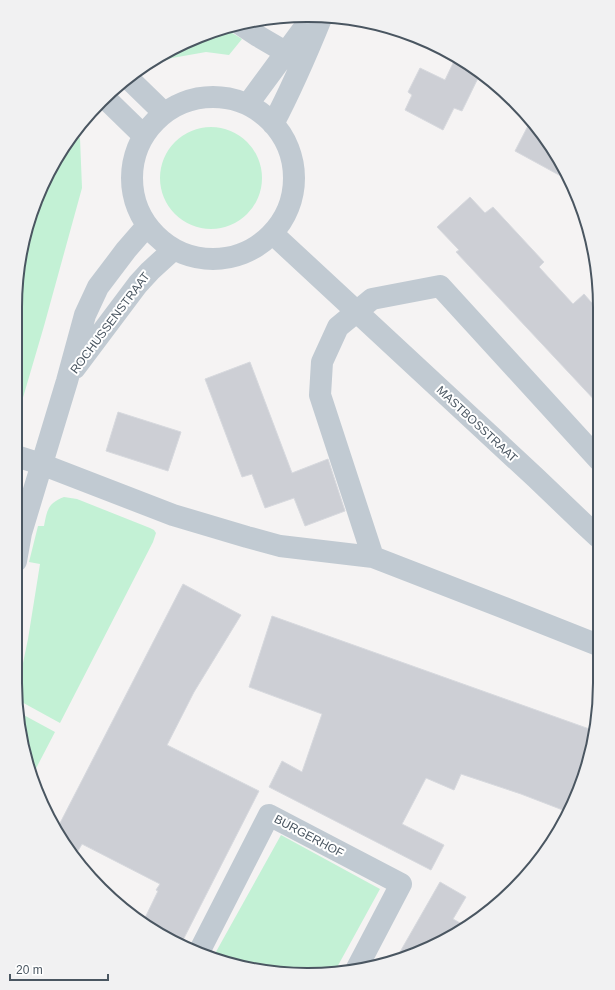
<svg xmlns="http://www.w3.org/2000/svg" width="615" height="990" font-family="Arial,sans-serif">
<style>
.green{fill:#c3f1d5}
.building{fill:#cdcfd5;stroke:#d7d9de}
.lines{fill:none;stroke-linecap:round;stroke-linejoin:round}
.minor{stroke:#c1cad2;stroke-width:22}
.labels{text-anchor:middle;stroke-width:4;stroke-linejoin:round;paint-order:stroke}
.street-label{font-size:12px;fill:#4a5661;stroke:#fff}
.rim{fill:none;stroke:#4a5661;stroke-width:2}
</style>
<rect width="100%" height="100%" fill="#f5f3f3"/>
<!-- green -->
<path class="green" d="M224 28 242 39 229 55 206 52 172 58 161 62 156 58 161 54 214 30Z
M160 178a51 51 0 1 1 102 0a51 51 0 1 1-102 0Z
M74 132 80 138 82 188 44 326 17 418V270L37 196Z
M64 497 77 499 150 528 154 530 156 533 153 542 60 723 18 700 17 692 28 639 40 564 29 562 38 526H44C47 510 48 503 64 497Z
M20 713 55 732 31 778 30 776Z
M281 835 380 889 335 971 307 975 212 959Z"/>
<!-- building -->
<path class="building" d="M456 57 481 72 462 111 454 108 443 130 405 110 412 95 408 92 420 68 445 80Z
M531 120 561 161 570 181 515 151Z
M470 197 485 213 493 207 544 262 539 267 573 304 584 294 599 311V405L456 252 459 250 437 227Z
M250 362 292 473 328 459 345 511 305 526 294 498 265 508 252 474 242 477 205 379Z
M118 412 181 432 168 471 106 451Z
M183 584 241 615 194 692 167 745 259 791 182 942 143 922 158 891 156 890 160 884 82 844 75 856 64 845 57 829Z
M272 616 595 731 578 794 568 812 521 794 461 774 454 790 426 778 402 824 444 845 431 870 269 787 282 761 302 772 322 714 249 687Z
M440 882 466 897 453 919 467 927 396 959Z"/>
<g class="lines">
<!-- minor -->
<path class="minor" d="M240 24 258 36 299 60
M128 78 164 113
M132 178a81 81 0 1 1 162 0a81 81 0 1 1-162 0Z
M105 98 143 135
M248 104 312 17
M273 124C292 88 307 53 322 16
M273 234 536 478 583 523 598 537
M75 368 138 284 150 271 173 250
M16 456 41 464 173 515 247 537 280 546 373 557 502 607 598 645
M373 557 320 395 322 362 338 327 372 299 440 286 599 460
M16 561 21 533 67 381 85 315 98 287 126 250 146 227
M199 952 269 815 401 884 357 968"/>
</g>
<g class="labels">
<!-- street labels -->
<g class="street-label">
<text transform="translate(110 323) rotate(-53)" y="4">ROCHUSSENSTRAAT</text>
<text transform="translate(477 424) rotate(43)" y="4">MASTBOSSTRAAT</text>
<text transform="translate(309 836) rotate(28)" y="4">BURGERHOF</text>
</g>
</g>
<!-- crop -->
<path d="M0 0H615V990H0ZM307 22H308A285 285 0 0 1 593 307V683A285 285 0 0 1 308 968H307A285 285 0 0 1 22 683V307A285 285 0 0 1 307 22Z" fill="#f1f1f2" fill-rule="evenodd"/>
<path class="rim" d="M307 22H308A285 285 0 0 1 593 307V683A285 285 0 0 1 308 968H307A285 285 0 0 1 22 683V307A285 285 0 0 1 307 22Z"/>
<!-- scale -->
<path d="M10 974v6h98v-6" fill="none" stroke="#4a5661" stroke-width="2"/>
<text x="16" y="974" font-size="12" fill="#4a5661" stroke="#ffffff" stroke-width="3" paint-order="stroke">20 m</text>
</svg>
